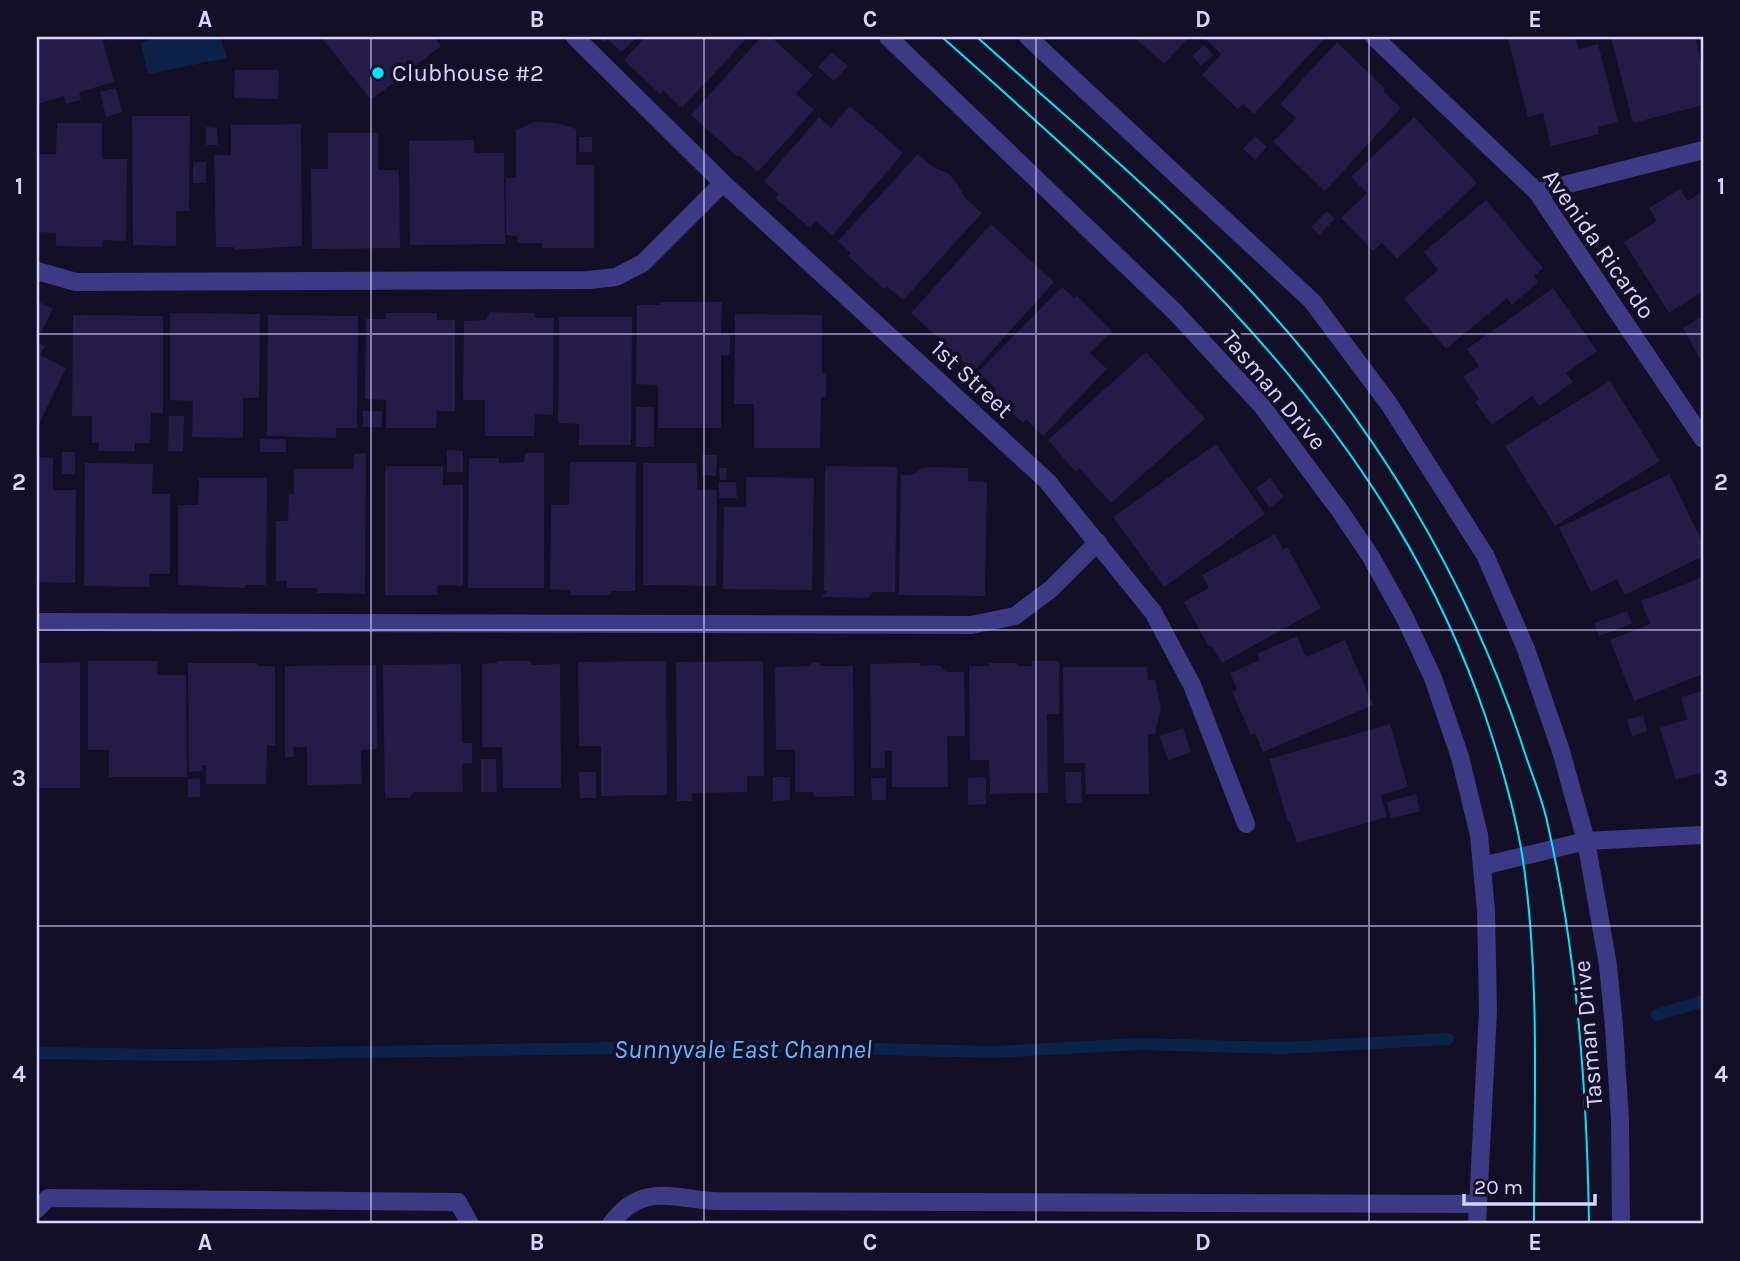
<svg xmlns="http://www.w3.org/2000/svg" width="1740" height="1261" font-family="Karla,sans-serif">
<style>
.water{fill:#0c2248}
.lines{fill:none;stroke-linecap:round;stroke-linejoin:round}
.stream{stroke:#0c2248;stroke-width:12}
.building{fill:#241b47}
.service{stroke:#3d3a85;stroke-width:18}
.minor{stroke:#3d3a85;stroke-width:18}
.tertiary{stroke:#3d3a85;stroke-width:18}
.tram{stroke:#00e5ff;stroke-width:2}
.grid{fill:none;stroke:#d9d4ff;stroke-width:2;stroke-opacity:0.55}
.poi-dot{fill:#00e5ff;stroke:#130f26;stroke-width:2.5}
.labels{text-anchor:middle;stroke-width:7;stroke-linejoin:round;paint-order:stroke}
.poi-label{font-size:24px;fill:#d9d4ff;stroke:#130f26;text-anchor:start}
.street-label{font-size:24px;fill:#d9d4ff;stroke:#130f26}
.water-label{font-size:26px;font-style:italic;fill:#62b6ff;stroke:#130f26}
.neatline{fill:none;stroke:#d9d4ff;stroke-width:2.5}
.grid-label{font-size:23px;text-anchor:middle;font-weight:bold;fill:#d9d4ff}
</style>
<rect width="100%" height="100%" fill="#130f26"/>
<!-- water -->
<path class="water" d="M155 37H220L227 58 148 74 141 43Z"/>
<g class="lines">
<!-- stream -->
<path class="stream" d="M1657 1015 1703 1001
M37 1053 179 1055 749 1046 995 1052 1140 1044 1283 1048 1448 1039"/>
</g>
<!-- building -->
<path class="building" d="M37 37H102L114 82 79 92 81 100 66 104 64 96 37 104Z
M321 37H434L441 46 371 100Z
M598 37H637L622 52 607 39 604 42Z
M645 37H748L682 108 663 90 660 94 624 60Z
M761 37H771L813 75 796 94 814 110 758 172 739 155 738 157 691 115Z
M1134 37H1189L1164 64Z
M1206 37H1326L1254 114 1243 104 1238 109 1202 75 1221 54 1204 38Z
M1514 37H1575L1578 49 1598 44 1618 122 1598 127 1599 134 1551 146 1543 113 1528 117 1508 38Z
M1611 37H1695L1703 71V105L1633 123Z
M1337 42 1385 89 1383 91 1401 108 1325 191 1273 142 1296 118 1280 104Z
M1204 45 1213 55 1201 66 1192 56Z
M832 52 848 66 834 81 818 67Z
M235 70H279L278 99 234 98Z
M116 88 122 112 106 117 100 92Z
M850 106 903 153 832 236 816 221 810 228 775 198 778 194 764 181 819 117 831 128Z
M132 116H190L189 211H176V246L133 245Z
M1414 117 1477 183 1397 259 1382 243 1373 251 1341 218 1367 193 1351 177Z
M534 122 557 123 576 129V165H594V248H542V243H517V236L506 235V178H516V130Z
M57 123H102V159H127L126 241 103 240 102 247 56 246V233L38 232V154H56Z
M301 124 302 246 234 250V247H216L214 155H231V125Z
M206 127 217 128 218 145H206Z
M328 133H378V170H399L400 248 312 249 311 169H328Z
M1255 136 1267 147 1255 160 1243 149Z
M579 137H592V152H579Z
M474 140V153H504L505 244 410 245 409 141Z
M918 154 933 167 949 174 958 185 965 198 982 213 903 300 887 286 884 289 848 256 851 253 838 241Z
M193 162H206V183H193Z
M1680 189 1688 201 1703 191V291L1669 313 1624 242 1657 221 1649 208Z
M1486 200 1543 268 1534 276 1538 282 1512 305 1507 298 1446 349 1404 299 1438 270 1424 252Z
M1327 211 1335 219 1319 235 1311 227Z
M991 224 1054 282 974 371 911 313Z
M1062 287 1074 298 1077 296 1112 331 1090 353 1107 369 1043 436 1026 419 1023 423 992 393 996 389 978 372Z
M1553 288 1597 351 1566 373 1573 382 1539 406 1532 396 1492 425 1475 402 1479 399 1463 377 1479 366 1467 349Z
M37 301 53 309 37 341Z
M660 302H722L721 335H730V355H721V428H658V385L636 384 637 305H660Z
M490 312 534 313 536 318H554L553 415 535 414 534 436H485V400H463L464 321 486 320Z
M170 313 260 314 259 398H243V438L192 437 193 401 170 400Z
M386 313H437V320H455V411H437L436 428H386V400L365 399 366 319H386Z
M735 314 822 315V373H826V397H821L820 448H754V404H734Z
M73 315 163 316V413H151L150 443H135V451H99V443H92V416H72Z
M268 315 358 316 357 428H336V438L267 436Z
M1703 316V364L1683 328Z
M559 317H632L631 445H579V424L558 423Z
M37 342 45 346 40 355 66 368 37 428Z
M1146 352 1205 419 1111 503 1079 468 1076 472 1048 440Z
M1610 381 1660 461 1555 526 1505 446Z
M636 407H654V447H636Z
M363 411H382V427H363Z
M169 416H184L183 451H168Z
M260 439H286V452H260Z
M1216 444 1265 514 1164 587 1113 517Z
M447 450 463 451V472H447Z
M62 452H75V474H62Z
M366 453 365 594 317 593V588H287V581H276V521H288L289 494H294V469H353L354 454Z
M525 453H544V588H468L469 458H499V463L524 462Z
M702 455H717L716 476 702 475Z
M37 457 53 458V490H76L75 583 37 582Z
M570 462H636L635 591H611L610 595H570V590L550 589 551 505H569Z
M85 463 153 464 152 494H170V574H149L150 587 84 586Z
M643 463H697V490H717L716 586 643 585Z
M385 466H443V485H463V586L438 585 437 595H385Z
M825 466 897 467 895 592H873L868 598 822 597 827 591H824Z
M926 467 968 468V481L987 482 985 596 899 595 901 475H911Z
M719 468H727L726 480H720Z
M1669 474 1703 543V556L1625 595 1617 579 1591 592 1559 528Z
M746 477 814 478 812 590 723 589 724 507H746Z
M199 478H267L266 585H245V588L178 585V505H198Z
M1270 478 1284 497 1270 508 1256 488Z
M719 482H736L737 498H719Z
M1275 534 1283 549 1287 547 1321 608 1222 663 1211 645 1209 647 1184 602 1209 588 1202 575Z
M1703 577V674L1634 701 1610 640 1650 624 1641 601Z
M1627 611 1632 624 1599 636 1594 623Z
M1297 636 1306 657 1345 640 1373 705 1263 752 1255 733 1251 735 1232 692 1237 689 1230 673 1260 660 1257 654Z
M88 661H157L158 675H186L187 777H109V750H88Z
M497 661H531L532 665 560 664 561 788H503L502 747H482V664L497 663Z
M666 661 667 795 601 796V746H579L578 662Z
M763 661 764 776H747V792L692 793V801H677L676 662Z
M1032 661H1059V714H1047L1048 793 990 794 989 760H970L969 666H989V663H1017V666H1032Z
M80 662V788H37V663Z
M813 662 819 663 821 666H853L854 796 814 797 813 792H795V750H776L775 667 809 666Z
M188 663H257V666H275V746L267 745 266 784H206V765H202V771L189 772Z
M920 663V666L939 665 946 672H964L965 736H947L948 787H892V751H885V768H871L870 664Z
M461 664 462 743H472V763L462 764 463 792H414L409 798H385L383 665Z
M376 665 377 749 361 750 362 784 307 785V747H293L294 757H285V666Z
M1063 667H1147L1148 680H1155L1161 707 1155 734H1148L1149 794H1086L1085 763H1064Z
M1703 691V772L1676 780 1660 728 1687 719 1681 697Z
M1643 715 1647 731 1632 736 1627 720Z
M1390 724 1408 787 1381 795 1387 817 1297 843 1290 822H1288L1269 759Z
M1183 728 1191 752 1168 760 1159 736Z
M481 759H496L497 792H481Z
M579 772H596V798H580Z
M1065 772H1081L1082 803H1066Z
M773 777H790V800L773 801Z
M986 777V804L968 805V778Z
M200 778V797H188V779Z
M871 778H886V800H872Z
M1416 794 1420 811 1391 819 1387 802Z"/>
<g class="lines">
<!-- service -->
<path class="service" d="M575 37 723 183 1047 481 1153 612 1192 685 1246 824
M1374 37 1537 192 1703 439
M1537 192 1703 150
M37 271 76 282 589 280 616 277 643 263 723 183
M37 622 971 625 1015 616 1051 589 1098 542
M1482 866 1586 841
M37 1209 48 1198 458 1202 470 1224
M611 1224C641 1183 671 1198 714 1201L1476 1204"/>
<!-- minor -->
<path class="minor" d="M1586 841 1703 835"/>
<!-- tertiary -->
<path class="tertiary" d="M888 37 1175 312 1262 406 1340 511 1371 557 1405 618 1433 678 1460 757 1479 835 1486 911 1488 1011 1477 1224
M1028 37 1312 301 1389 404 1485 555 1526 649 1561 751 1586 841 1608 965 1614 1027 1620 1120 1621 1224"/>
<!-- tram -->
<path class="tram" d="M942 37C1166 237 1386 423 1486 718 1502 766 1517 816 1524 867 1540 985 1534 1106 1534 1224
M977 37C1060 112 1146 184 1225 264 1359 399 1460 561 1521 741 1529 768 1541 794 1547 821 1577 953 1587 1089 1589 1224"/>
</g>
<!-- grid -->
<path class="grid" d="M371 37V1224M704 37V1224M1036 37V1224M1369 37V1224M37 334H1703M37 630H1703M37 926H1703"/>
<!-- markers -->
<circle class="poi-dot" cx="378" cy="73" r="7"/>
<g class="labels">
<!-- poi labels -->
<g class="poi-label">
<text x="392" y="81">Clubhouse #2</text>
</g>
<!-- street labels -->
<g class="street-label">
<text transform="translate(1599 244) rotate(55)" y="8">Avenida Ricardo</text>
<text transform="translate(972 379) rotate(43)" y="8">1st Street</text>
<text transform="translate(1274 390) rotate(50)" y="8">Tasman Drive</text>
<text transform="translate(1588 1034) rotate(-95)" y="8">Tasman Drive</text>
</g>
<!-- water labels -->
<g class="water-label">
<text x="743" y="1058">Sunnyvale East Channel</text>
</g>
</g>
<!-- border -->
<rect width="1740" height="1261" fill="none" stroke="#130f26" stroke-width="77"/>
<!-- scale -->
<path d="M1464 1194v10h131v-10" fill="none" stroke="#d9d4ff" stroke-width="3.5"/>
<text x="1474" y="1194" font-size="21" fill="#d9d4ff" stroke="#130f26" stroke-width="5" paint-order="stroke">20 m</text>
<rect x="38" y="38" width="1664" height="1184" class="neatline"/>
<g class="grid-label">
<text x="205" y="27">A</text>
<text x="537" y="27">B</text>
<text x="870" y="27">C</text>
<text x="1203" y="27">D</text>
<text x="1535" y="27">E</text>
<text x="19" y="194">1</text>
<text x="1721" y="194">1</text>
<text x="19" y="490">2</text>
<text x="1721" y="490">2</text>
<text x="19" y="786">3</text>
<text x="1721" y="786">3</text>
<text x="19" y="1082">4</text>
<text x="1721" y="1082">4</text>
<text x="205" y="1250">A</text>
<text x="537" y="1250">B</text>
<text x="870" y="1250">C</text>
<text x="1203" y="1250">D</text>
<text x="1535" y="1250">E</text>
</g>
</svg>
